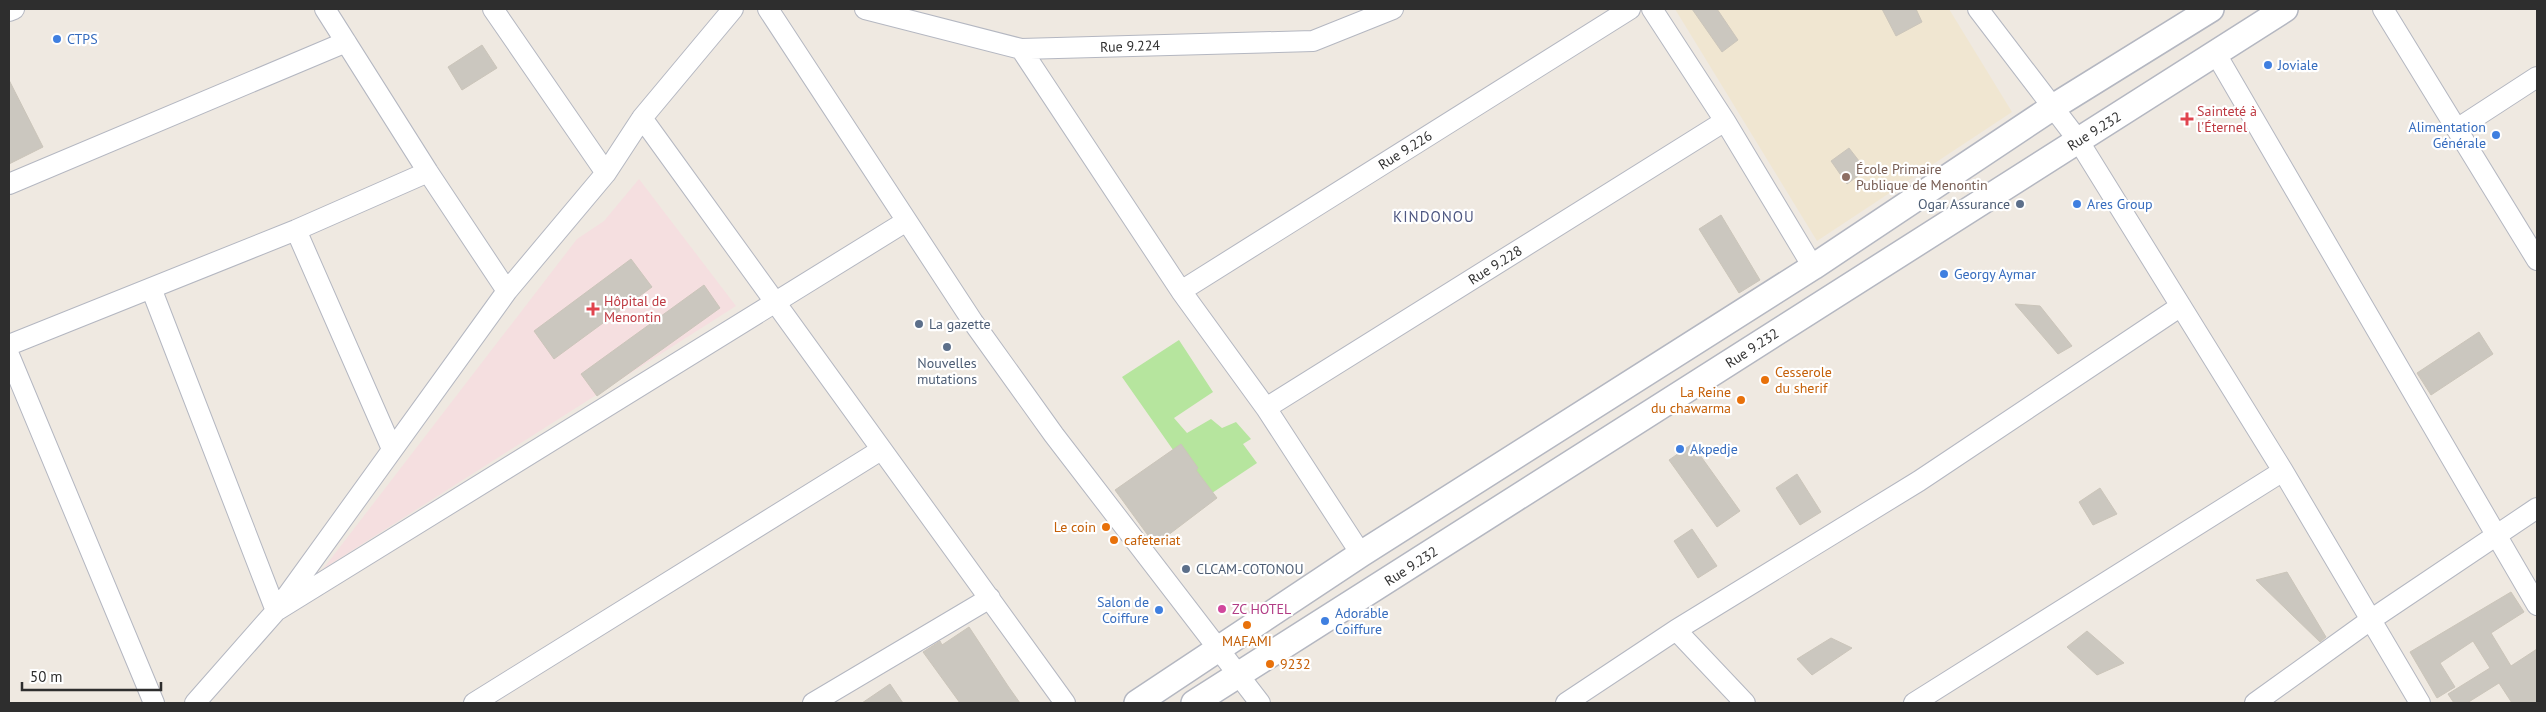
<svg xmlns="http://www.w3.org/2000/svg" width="2546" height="712" font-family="'PT Sans',sans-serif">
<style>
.education{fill:#f0e6d1}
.medical{fill:#f5dfe0}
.green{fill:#b6e59e}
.building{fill:#cbc7bf;stroke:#cbc5ba}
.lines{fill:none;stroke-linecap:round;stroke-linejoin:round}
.minor-casing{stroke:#b4b7c1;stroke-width:22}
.tertiary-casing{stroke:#b4b7c1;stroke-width:28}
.minor{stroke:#fff;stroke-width:20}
.tertiary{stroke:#fff;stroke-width:25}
.shop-dot{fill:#3f7fe0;stroke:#fff;stroke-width:2}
.health-dot{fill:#e0444e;stroke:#fff;stroke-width:2}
.education-dot{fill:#8d6e63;stroke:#fff;stroke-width:2}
.service-dot{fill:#5c6f8a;stroke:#fff;stroke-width:2}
.food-dot{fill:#e8710a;stroke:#fff;stroke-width:2}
.hotel-dot{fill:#d1479c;stroke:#fff;stroke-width:2}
.labels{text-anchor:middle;stroke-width:4.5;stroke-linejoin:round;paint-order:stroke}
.shop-label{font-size:14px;fill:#366cbe;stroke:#fff;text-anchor:start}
.street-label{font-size:14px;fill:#2e2e2e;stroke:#fff}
.health-label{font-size:14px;fill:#be3a42;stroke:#fff;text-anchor:start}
.education-label{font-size:14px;fill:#785e54;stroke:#fff;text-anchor:start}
.service-label{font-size:14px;fill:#4e5e75;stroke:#fff;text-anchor:start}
.food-label{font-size:14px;fill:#c56008;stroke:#fff;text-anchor:start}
.hotel-label{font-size:14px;fill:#b23c85;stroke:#fff;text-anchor:start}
.neighbourhood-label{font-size:15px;letter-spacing:1px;fill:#4d5680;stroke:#fff}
</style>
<rect width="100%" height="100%" fill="#efe9e1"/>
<!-- education -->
<path class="education" d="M1675 9H1949L2012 112 1817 241Z"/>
<!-- medical -->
<path class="medical" d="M639 179 736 306 323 569 577 239 604 221Z"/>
<!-- green -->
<path class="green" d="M1179 340 1213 392 1174 418 1187 433 1211 419 1222 428 1236 422 1251 439 1243 444 1257 463 1206 497 1122 377Z"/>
<!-- building -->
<path class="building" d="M1692 9H1717L1738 40 1722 52Z
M1882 9H1916L1922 22 1896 36Z
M482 45 497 68 462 90 448 67Z
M9 80 43 147 9 164Z
M1849 148 1866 170 1847 184 1831 161Z
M1721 215 1760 280 1739 293 1699 229Z
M631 259 652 287 554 359 534 331Z
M704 285 720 308 597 396 581 374Z
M2015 304 2040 306 2072 346 2058 354Z
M2479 332 2493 354 2431 395 2417 373Z
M1181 444 1198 468 1196 470 1217 498 1155 545 1115 490Z
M1692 444 1740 511 1717 527 1669 460Z
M1797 474 1821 512 1800 525 1776 488Z
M2100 488 2117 514 2093 525 2079 502Z
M1692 529 1717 566 1698 578 1674 541Z
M2287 572 2326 637 2320 642 2256 580Z
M2511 592 2524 612 2491 633 2511 666 2537 649V703H2512L2499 683 2467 703H2454L2448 694 2490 668 2473 641 2440 663 2455 687 2437 698 2410 652Z
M969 627 1008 686 1020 703H960L923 652 940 641 942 645Z
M2087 631 2124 663 2097 675 2067 647Z
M1831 638 1852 648 1812 675 1797 659Z
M890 684 903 703H862Z"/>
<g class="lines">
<defs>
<path id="minor" d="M325 9 428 172 507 291
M493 9 606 173
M768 9 973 322 1054 435 1260 703
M865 9 1021 49 1313 41 1393 9
M1652 9 1725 121 1813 267
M1978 9 2078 140 2283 471 2420 703
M2383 9 2537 260
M9 11 14 9
M1021 49 1181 291 1266 408 1361 554
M2216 54 2537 605
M642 118 1065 703
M2457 129 2537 77
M9 184 346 42
M296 230 392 449
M151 288 276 611 905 222
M1181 291 1630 9
M9 345 296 230 428 172
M9 355 154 703
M1266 408 1725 121
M1676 630 1745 703
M195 703 276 611 507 291 606 173 642 118 733 9
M474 703 881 450
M813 703 990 598
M1566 703 1676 630 1919 481 2181 306
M1914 703 2283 471
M2255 703 2369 621 2537 508"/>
<path id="tertiary" d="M1137 703 1361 554 1813 267 2053 107 2211 9
M1194 703 2285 9"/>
</defs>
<!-- minor casing -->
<use href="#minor" class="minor-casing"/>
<!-- tertiary casing -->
<use href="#tertiary" class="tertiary-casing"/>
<!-- minor -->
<use href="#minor" class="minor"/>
<!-- tertiary -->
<use href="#tertiary" class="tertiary"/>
</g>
<!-- markers -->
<g class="shop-dot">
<circle cx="57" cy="39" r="5"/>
<circle cx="2268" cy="65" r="5"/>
<circle cx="2496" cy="135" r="5"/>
<circle cx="2077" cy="204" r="5"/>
<circle cx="1944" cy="274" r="5"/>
<circle cx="1680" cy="449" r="5"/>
<circle cx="1159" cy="610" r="5"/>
<circle cx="1325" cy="621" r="5"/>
</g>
<g class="health-dot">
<path d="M2184.5 111.5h5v5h5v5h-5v5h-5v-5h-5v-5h5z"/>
<path d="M590.5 301.5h5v5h5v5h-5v5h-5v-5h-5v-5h5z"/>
</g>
<circle class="education-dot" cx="1846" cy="177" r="5"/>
<g class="service-dot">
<circle cx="2020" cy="204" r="5"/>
<circle cx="919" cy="324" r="5"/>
<circle cx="947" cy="347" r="5"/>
<circle cx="1186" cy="569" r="5"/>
</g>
<g class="food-dot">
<circle cx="1765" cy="380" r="5"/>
<circle cx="1741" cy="400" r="5"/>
<circle cx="1106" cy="527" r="5"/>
<circle cx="1114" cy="540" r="5"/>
<circle cx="1247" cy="625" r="5"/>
<circle cx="1270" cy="664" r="5"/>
</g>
<circle class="hotel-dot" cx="1222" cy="609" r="5"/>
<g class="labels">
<!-- shop labels -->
<g class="shop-label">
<text x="67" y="44">CTPS</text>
<text x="2278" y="70">Joviale</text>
<text x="2486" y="132" text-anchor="end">Alimentation<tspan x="2486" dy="16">Générale</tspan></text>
<text x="2087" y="209">Ares Group</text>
<text x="1954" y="279">Georgy Aymar</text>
<text x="1690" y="454">Akpedje</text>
<text x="1149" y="607" text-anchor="end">Salon de<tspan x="1149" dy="16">Coiffure</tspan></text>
<text x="1335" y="618">Adorable<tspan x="1335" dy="16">Coiffure</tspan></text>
</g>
<!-- street labels -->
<g class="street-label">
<text transform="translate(1130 46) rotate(-2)" y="5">Rue 9.224</text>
<text transform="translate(2094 131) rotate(-32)" y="5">Rue 9.232</text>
<text transform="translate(1405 150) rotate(-32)" y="5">Rue 9.226</text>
<text transform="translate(1495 265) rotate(-32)" y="5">Rue 9.228</text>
<text transform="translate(1752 348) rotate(-33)" y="5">Rue 9.232</text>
<text transform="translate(1411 566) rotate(-33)" y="5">Rue 9.232</text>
</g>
<!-- health labels -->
<g class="health-label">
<text x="2197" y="116">Sainteté à<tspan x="2197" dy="16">l'Éternel</tspan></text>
<text x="604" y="306">Hôpital de<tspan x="604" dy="16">Menontin</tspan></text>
</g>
<!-- education labels -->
<g class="education-label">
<text x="1856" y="174">École Primaire<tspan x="1856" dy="16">Publique de Menontin</tspan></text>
</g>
<!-- service labels -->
<g class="service-label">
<text x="2010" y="209" text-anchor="end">Ogar Assurance</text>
<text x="929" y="329">La gazette</text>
<text x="947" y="368" text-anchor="middle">Nouvelles<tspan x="947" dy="16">mutations</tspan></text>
<text x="1196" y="574">CLCAM-COTONOU</text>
</g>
<!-- food labels -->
<g class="food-label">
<text x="1775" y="377">Cesserole<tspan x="1775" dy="16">du sherif</tspan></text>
<text x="1731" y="397" text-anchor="end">La Reine<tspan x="1731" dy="16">du chawarma</tspan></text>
<text x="1096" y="532" text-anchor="end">Le coin</text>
<text x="1124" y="545">cafeteriat</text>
<text x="1247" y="646" text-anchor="middle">MAFAMI</text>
<text x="1280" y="669">9232</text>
</g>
<!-- hotel labels -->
<g class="hotel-label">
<text x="1232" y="614">ZC HOTEL</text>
</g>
<!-- neighbourhood labels -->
<g class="neighbourhood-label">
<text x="1434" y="222">KINDONOU</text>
</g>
</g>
<!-- border -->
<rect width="2546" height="712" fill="none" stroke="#2e2e2e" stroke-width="20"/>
<!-- scale -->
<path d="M22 682v8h139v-8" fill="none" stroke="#2e2e2e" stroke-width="2.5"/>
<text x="30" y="682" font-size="15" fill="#2e2e2e" stroke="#ffffff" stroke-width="4" paint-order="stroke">50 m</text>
</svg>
